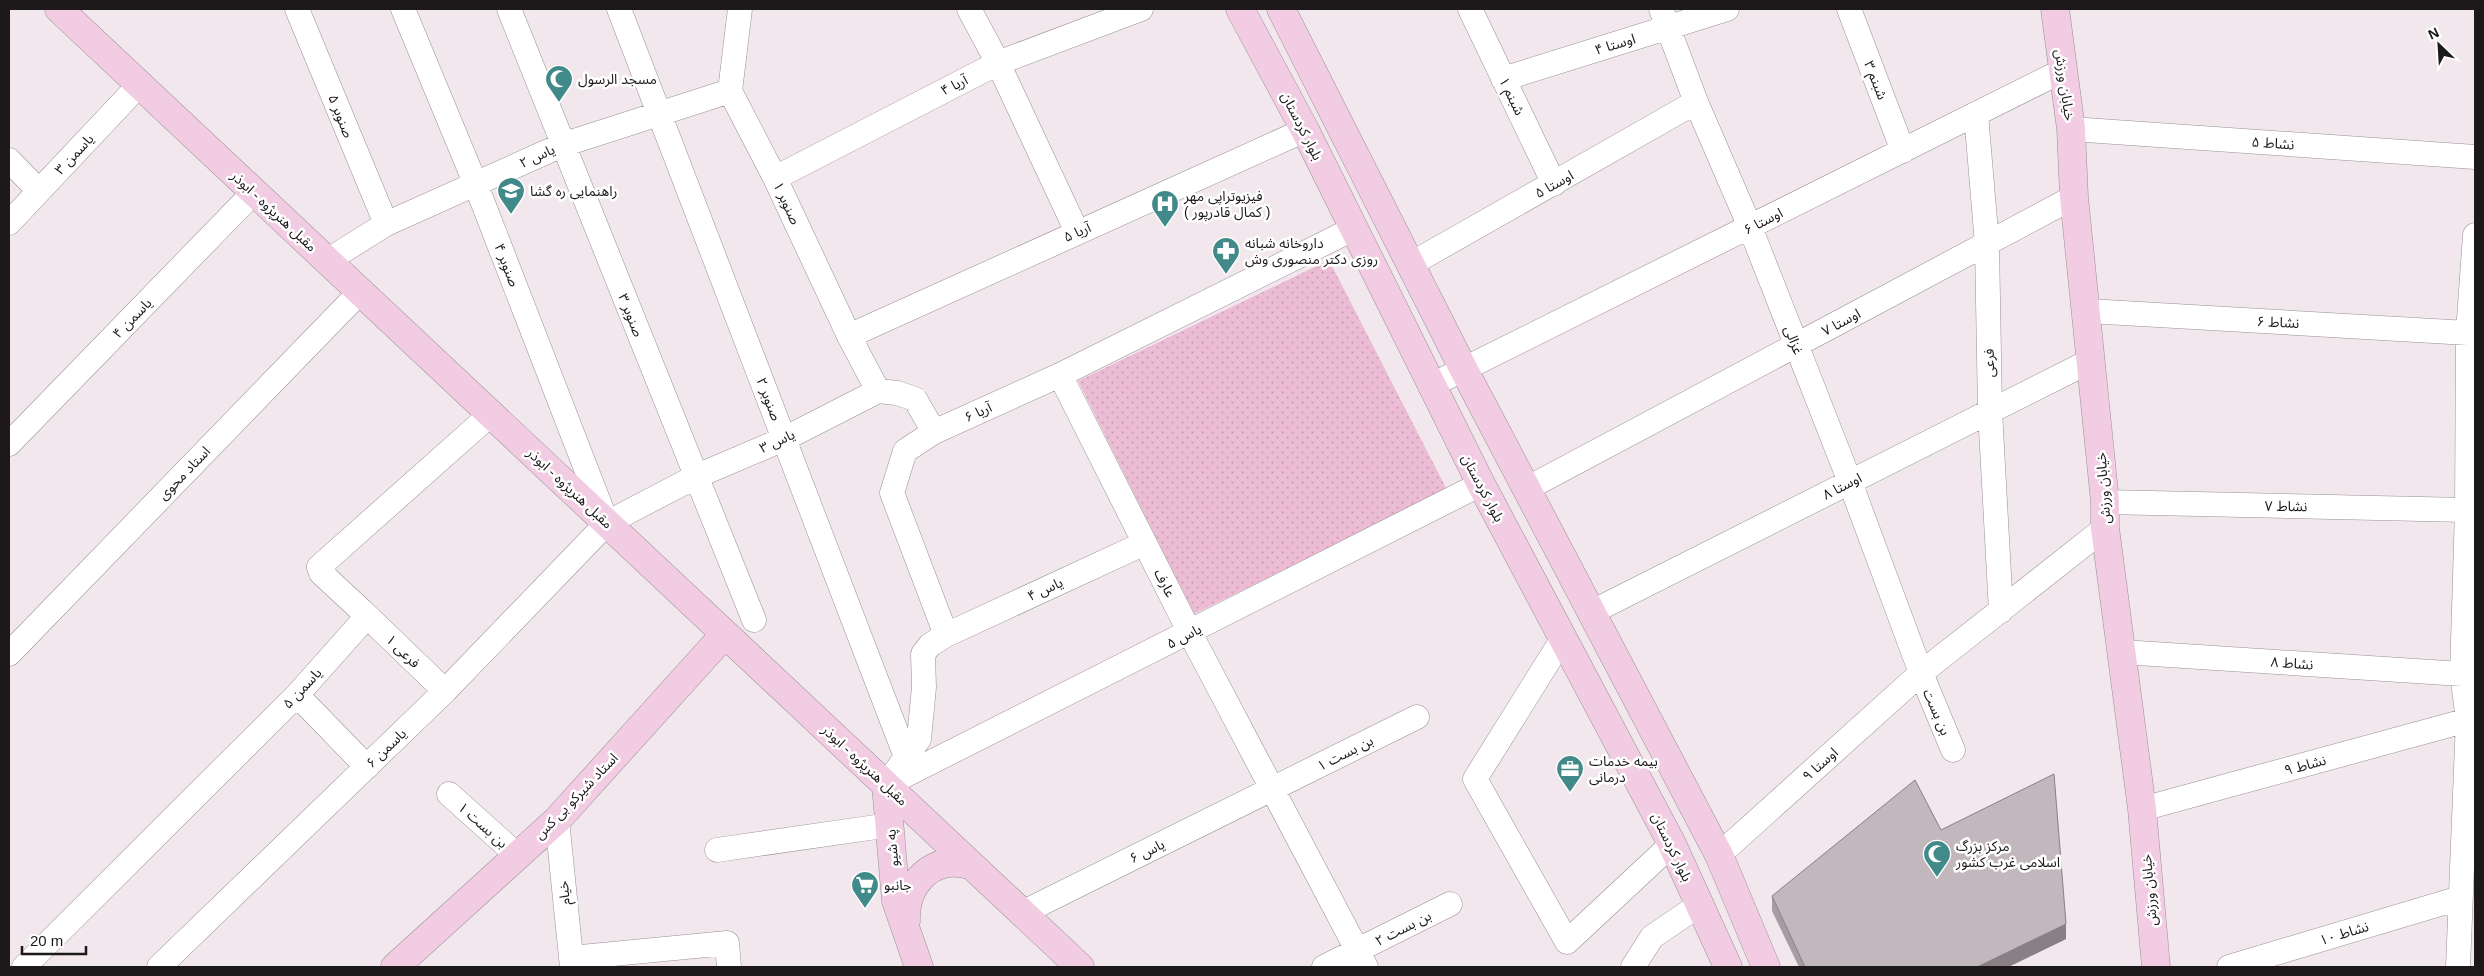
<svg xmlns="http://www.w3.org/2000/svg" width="2484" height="976" font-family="Arial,'Noto Sans Arabic',sans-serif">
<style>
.grass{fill:url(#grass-dots)}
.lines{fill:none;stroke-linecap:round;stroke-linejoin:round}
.street-casing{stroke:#999095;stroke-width:25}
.secondary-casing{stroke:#999095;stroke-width:29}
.street{stroke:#fff;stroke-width:24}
.secondary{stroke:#f1cce2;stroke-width:28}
.wall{fill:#a69da2}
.shaded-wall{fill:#878084}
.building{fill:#c1b7bc;stroke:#878084}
.labels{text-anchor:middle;stroke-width:5;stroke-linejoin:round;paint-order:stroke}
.street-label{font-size:14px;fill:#1d191b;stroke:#fff}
.poi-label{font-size:14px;fill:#1d191b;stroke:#fff;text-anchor:start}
</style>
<defs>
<pattern id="grass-dots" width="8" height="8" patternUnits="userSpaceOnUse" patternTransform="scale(1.25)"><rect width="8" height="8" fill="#ecbcd5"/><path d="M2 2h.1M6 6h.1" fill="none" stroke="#caa1b6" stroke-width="1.8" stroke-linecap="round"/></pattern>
</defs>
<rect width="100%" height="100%" fill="#f1e7ec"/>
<!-- grass -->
<path class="grass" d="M1329 260 1447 490 1194 614 1078 381Z"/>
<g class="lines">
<defs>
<path id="street" d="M297 9 386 224
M403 9 476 185 607 523
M509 9 754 620
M619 9 906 757 886 785
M740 9 730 91 775 178 849 336 878 391
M969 9 998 63 1077 232
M1470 9 1554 184
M1661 9 1696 102 1750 227 1850 482 1921 673 1953 750
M1849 9 1903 151
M1503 79 1727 9
M1976 114 1987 244 1990 411 2001 611
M2071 129 2475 157
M9 160 39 191
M775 178 998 63 1141 9
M9 223 140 84
M327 261 386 224 562 145 730 91
M1411 264 1696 102
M2088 311 2468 333
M849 336 1305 130
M1060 375 1190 633 1366 967
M1430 386 2062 71
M9 444 254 192
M1528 488 2074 197
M2105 502 2467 510
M362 611 445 691
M1592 612 2092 360
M946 635 1145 543
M1563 638 1475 779 1567 942 1672 844
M2122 652 2462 674
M9 654 360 292
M297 695 367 767
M906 757 919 739 924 687 923 654 930 645 946 635 892 493 905 451 934 432 1060 375 1353 229
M890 783 1481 484
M449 794 517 855
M2142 809 2468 720
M557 820 572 967
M717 850 890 825
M1719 855 1921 673 2105 528
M1022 913 1417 717
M571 958 727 943 729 967
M24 967 297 695 362 622V611L321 573 319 567 491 414
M159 967 445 691 607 523 697 476 784 439 878 391 897 393 915 399 934 432
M1324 967 1450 904
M1633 967 1652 937 1699 905
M2229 967 2460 898
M2458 967 2468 720 2462 674 2467 510 2468 333 2475 235"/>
<path id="secondary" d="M59 9 1080 967
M1240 9 1305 130 1481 484 1672 844 1728 967
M1281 9 1464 370 1719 855 1766 967
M2055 9 2071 129 2074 197 2105 502V528L2142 809 2156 967
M886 785 896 901 919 967
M906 921C905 883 933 853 972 866
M395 967 557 820 725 634"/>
</defs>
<!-- street casing -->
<use href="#street" class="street-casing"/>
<!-- secondary casing -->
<use href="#secondary" class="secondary-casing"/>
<!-- street -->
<use href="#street" class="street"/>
<!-- secondary -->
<use href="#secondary" class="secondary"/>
</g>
<!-- wall -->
<path class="wall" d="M1772 896 2066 939 2008 967H1799L1772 911Z"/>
<!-- shaded-wall -->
<path class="shaded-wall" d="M2066 924V939L2008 967H1977Z"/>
<!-- building -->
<path class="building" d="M2054 774 2066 924 1977 967H1805L1772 896 1915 780 1941 830Z"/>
<!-- icons -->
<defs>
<symbol id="mosque-pin" viewBox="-11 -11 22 30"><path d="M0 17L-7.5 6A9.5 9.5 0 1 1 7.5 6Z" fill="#428a8a" stroke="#fff"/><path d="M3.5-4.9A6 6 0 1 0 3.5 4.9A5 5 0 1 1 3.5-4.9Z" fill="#fff"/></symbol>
<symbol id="school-pin" viewBox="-11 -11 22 30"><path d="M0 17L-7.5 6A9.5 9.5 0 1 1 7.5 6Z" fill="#428a8a" stroke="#fff"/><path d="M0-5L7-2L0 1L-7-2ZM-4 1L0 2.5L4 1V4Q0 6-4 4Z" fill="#fff"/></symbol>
<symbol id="hospital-pin" viewBox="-11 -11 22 30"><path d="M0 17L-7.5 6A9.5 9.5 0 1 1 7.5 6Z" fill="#428a8a" stroke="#fff"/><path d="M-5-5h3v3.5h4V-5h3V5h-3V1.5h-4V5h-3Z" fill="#fff"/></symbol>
<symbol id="pharmacy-pin" viewBox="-11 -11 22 30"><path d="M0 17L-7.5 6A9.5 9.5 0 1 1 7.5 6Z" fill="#428a8a" stroke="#fff"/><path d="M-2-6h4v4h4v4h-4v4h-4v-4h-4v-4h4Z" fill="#fff"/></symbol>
<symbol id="office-pin" viewBox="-11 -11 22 30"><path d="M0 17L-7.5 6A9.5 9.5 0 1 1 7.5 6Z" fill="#428a8a" stroke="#fff"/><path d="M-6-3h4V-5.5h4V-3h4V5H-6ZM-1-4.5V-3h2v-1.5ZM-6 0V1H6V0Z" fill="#fff"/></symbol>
<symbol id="supermarket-pin" viewBox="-11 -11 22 30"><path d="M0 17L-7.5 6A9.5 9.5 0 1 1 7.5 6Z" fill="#428a8a" stroke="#fff"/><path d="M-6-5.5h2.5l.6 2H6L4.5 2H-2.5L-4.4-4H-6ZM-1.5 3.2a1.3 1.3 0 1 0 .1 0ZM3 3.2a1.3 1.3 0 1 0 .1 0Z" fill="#fff"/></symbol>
</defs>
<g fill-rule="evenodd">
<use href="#mosque-pin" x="543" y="63" width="32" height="43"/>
<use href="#school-pin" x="495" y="175" width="32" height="43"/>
<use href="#hospital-pin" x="1149" y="188" width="32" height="43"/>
<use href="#pharmacy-pin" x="1210" y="235" width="32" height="43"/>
<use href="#office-pin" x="1554" y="753" width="32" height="43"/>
<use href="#mosque-pin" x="1921" y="838" width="32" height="43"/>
<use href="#supermarket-pin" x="849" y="869" width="32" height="43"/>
</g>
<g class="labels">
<!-- street labels -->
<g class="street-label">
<text transform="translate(1615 44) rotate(-17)" y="5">اوستا ۴</text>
<text transform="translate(1876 80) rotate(69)" y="5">شبنم ۳</text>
<text transform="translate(954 85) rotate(-27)" y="5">آریا ۴</text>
<text transform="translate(2065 85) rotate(82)" y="5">خیابان ورزش</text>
<text transform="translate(1512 96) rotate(64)" y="5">شبنم ۱</text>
<text transform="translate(341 116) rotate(68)" y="5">صنوبر ۵</text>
<text transform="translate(1302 126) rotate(63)" y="5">بلوار کردستان</text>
<text transform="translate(2273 143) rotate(4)" y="5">نشاط ۵</text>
<text transform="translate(74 154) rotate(-47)" y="5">یاسمن ۳</text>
<text transform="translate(537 156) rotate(-25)" y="5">یاس ۲</text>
<text transform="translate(1554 184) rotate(-29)" y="5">اوستا ۵</text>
<text transform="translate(787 203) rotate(65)" y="5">صنوبر ۱</text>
<text transform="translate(274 211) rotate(43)" y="5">مقبل هنرپژوه - ابوذر</text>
<text transform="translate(1763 221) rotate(-27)" y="5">اوستا ۶</text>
<text transform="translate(1077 232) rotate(-24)" y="5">آریا ۵</text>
<text transform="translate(507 265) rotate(69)" y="5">صنوبر ۴</text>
<text transform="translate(631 315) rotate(68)" y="5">صنوبر ۳</text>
<text transform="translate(132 318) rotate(-46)" y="5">یاسمن ۴</text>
<text transform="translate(1841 322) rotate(-28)" y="5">اوستا ۷</text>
<text transform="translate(2278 322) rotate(3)" y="5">نشاط ۶</text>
<text transform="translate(1794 340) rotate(69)" y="5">غزالی</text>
<text transform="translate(1989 363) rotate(-91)" y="5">فرعی</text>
<text transform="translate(769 399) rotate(69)" y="5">صنوبر ۲</text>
<text transform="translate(978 412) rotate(-25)" y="5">آریا ۶</text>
<text transform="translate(777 441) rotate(-25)" y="5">یاس ۳</text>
<text transform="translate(184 473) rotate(-46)" y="5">استاد محوی</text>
<text transform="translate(1842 486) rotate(-27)" y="5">اوستا ۸</text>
<text transform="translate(570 488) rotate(43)" y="5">مقبل هنرپژوه - ابوذر</text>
<text transform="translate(1483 488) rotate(62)" y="5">بلوار کردستان</text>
<text transform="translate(2103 488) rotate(-94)" y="5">خیابان ورزش</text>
<text transform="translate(2286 506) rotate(1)" y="5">نشاط ۷</text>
<text transform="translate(1165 583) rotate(63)" y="5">عارف</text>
<text transform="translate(1045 589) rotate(-25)" y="5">یاس ۴</text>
<text transform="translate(1184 636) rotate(-27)" y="5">یاس ۵</text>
<text transform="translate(403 651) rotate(44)" y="5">فرعی ۱</text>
<text transform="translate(2292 663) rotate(4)" y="5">نشاط ۸</text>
<text transform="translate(302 688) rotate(-47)" y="5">یاسمن ۵</text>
<text transform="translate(1937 712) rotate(67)" y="5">بن بست</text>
<text transform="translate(386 748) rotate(-44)" y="5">یاسمن ۶</text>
<text transform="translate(1345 753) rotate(-27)" y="5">بن بست ۱</text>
<text transform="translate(1820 764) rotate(-42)" y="5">اوستا ۹</text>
<text transform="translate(865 765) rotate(43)" y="5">مقبل هنرپژوه - ابوذر</text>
<text transform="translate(2305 765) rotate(-15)" y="5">نشاط ۹</text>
<text transform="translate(576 796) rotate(-46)" y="5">استاد شیرکو بی کس</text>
<text transform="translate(483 825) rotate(42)" y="5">بن بست ۱</text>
<text transform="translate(1672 847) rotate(64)" y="5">بلوار کردستان</text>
<text transform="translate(892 848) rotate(-95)" y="5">په شیو</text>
<text transform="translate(1147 851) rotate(-26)" y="5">یاس ۶</text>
<text transform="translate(2149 890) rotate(-95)" y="5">خیابان ورزش</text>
<text transform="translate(564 893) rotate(-96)" y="5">خیام</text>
<text transform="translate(1403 928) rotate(-27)" y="5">بن بست ۲</text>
<text transform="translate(2344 933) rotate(-17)" y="5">نشاط ۱۰</text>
</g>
<!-- poi labels -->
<g class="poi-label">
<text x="578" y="84">مسجد الرسول</text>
<text x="530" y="196">راهنمایی ره گشا</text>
<text x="1184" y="201">فیزیوتراپی مهر<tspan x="1184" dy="16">( کمال قادرپور )</tspan></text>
<text x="1245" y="248">داروخانه شبانه<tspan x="1245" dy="16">روزی دکتر منصوری وش</tspan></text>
<text x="1589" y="766">بیمه خدمات<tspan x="1589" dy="16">درمانی</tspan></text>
<text x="1956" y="851">مرکز بزرگ<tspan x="1956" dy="16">اسلامی غرب کشور</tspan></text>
<text x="884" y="890">جانبو</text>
</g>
</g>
<!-- border -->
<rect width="2484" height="976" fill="none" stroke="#1d191b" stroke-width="20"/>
<!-- north arrow -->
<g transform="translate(2439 45) rotate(335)" stroke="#ffffff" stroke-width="4" paint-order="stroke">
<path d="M0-4L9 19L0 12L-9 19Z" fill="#1d191b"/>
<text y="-8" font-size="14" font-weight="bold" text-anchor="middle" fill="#1d191b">N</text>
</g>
<!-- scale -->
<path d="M22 946v8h64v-8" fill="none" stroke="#1d191b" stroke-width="2.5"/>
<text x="30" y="946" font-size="15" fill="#1d191b" stroke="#ffffff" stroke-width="4" paint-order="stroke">20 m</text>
</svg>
